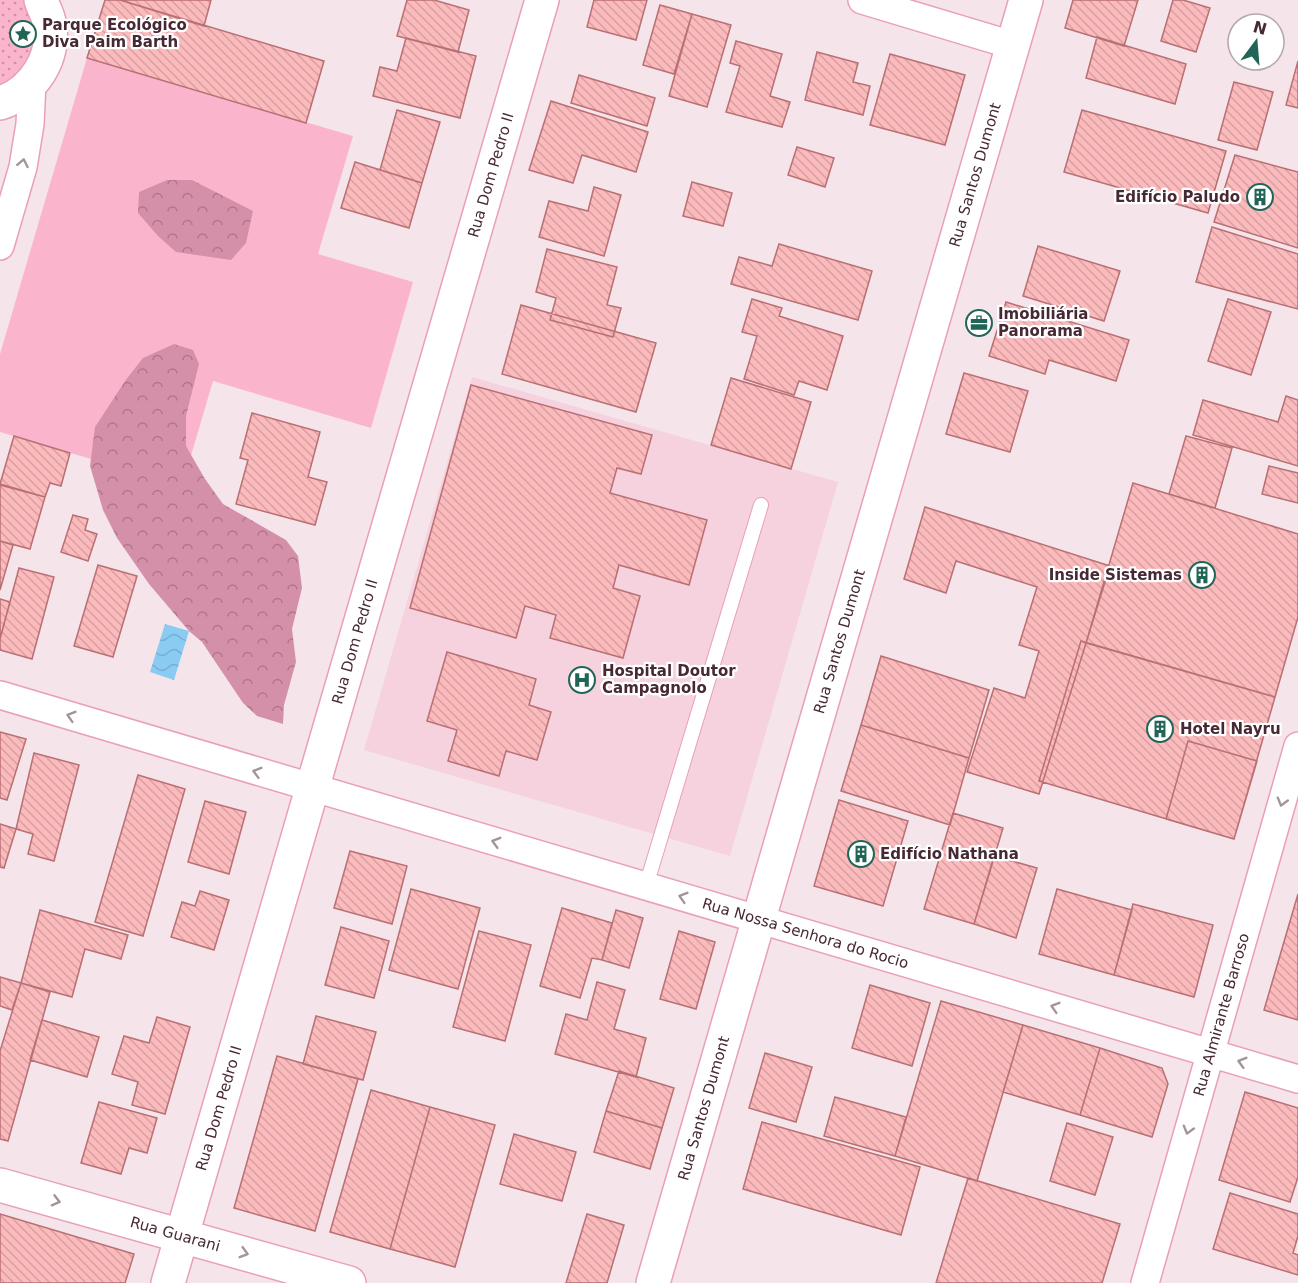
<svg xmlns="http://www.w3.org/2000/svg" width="1298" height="1283" font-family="'DejaVu Sans',sans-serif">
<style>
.built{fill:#f5d2de}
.grass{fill:#fab5cd}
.forest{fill:url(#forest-crowns)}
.park{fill:url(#park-dots)}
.water{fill:url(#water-waves)}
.building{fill:url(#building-back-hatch);stroke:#b96f73;stroke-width:1.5}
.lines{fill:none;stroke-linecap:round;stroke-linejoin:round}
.service-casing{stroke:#e99fb9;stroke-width:16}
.minor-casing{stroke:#e99fb9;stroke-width:30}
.tertiary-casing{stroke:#e99fb9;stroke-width:36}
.service{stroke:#fff;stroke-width:14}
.minor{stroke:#fff;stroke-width:27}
.tertiary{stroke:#fff;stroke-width:33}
.oneway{stroke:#a3949a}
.labels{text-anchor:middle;stroke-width:4.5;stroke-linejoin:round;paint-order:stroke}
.poi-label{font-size:15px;font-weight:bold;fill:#472934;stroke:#fff;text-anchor:start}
.street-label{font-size:15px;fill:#472934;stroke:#fff}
</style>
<defs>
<pattern id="forest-crowns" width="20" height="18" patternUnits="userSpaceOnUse" patternTransform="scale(1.5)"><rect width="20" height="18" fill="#d590a9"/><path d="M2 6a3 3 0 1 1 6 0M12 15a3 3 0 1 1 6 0" fill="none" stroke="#af768a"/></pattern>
<pattern id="park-dots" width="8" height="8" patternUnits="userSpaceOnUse" patternTransform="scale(1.5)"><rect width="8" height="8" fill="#fab5cd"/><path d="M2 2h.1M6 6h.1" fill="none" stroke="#cc93a7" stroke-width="1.8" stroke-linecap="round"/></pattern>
<pattern id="water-waves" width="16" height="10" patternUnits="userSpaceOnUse" patternTransform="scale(1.5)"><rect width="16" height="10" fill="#89cbf3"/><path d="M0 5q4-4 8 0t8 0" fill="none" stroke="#78aed1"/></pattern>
<pattern id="building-back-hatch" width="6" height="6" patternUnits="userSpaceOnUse" patternTransform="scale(1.5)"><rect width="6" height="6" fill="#fbbabc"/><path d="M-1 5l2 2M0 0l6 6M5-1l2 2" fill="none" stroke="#d8a0a2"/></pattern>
</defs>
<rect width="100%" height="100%" fill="#f5e5ea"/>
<!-- built -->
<path class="built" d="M472 377 838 482 730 856 364 750Z"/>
<!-- grass -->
<path class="grass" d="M87 58 353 136 318 254 413 282 371 428 213 381 182 486 0 432V354Z"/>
<!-- forest -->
<path class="forest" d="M167 180H192L253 211 246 243 231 260 176 252 158 236 138 213 139 192Z
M174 344 193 350 199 364 186 416V446L205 479 223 504 286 540 298 556 302 588 292 629 296 662 284 705 283 724 257 716 243 703 202 642 189 631 149 584 117 538 103 510 90 466 95 427 125 381 143 358Z"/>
<!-- park -->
<path class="park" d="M0 0H57L36 68 0 88Z"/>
<!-- water -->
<path class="water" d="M165 624 189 631 174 680 150 672Z"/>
<!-- building -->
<path class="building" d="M105 0H120L324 61 306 123 87 58Z
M120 0H211L204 26Z
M407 0H434L469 10 458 52 397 36Z
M594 0H647L636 40 587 27Z
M1073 0H1138L1124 46 1065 28Z
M1173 0H1183L1210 8 1196 52 1161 41Z
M660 5 692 14 674 74 643 65Z
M692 14 731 25 707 107 669 96Z
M1097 37 1186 64 1175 104 1086 78Z
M406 38 476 56 460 118 373 96 380 67 397 71Z
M736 41 782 54 770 96 790 102 782 127 726 112 740 66 730 63Z
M817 52 858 63 853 82 870 86 863 115 805 100Z
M890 54 965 75 945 145 870 125Z
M1298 61V108L1286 105Z
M579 75 655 98 647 126 571 103Z
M1234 82 1273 92 1257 150 1218 140Z
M551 101 648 132 636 172 582 155 573 183 529 170Z
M397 110 440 122 422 183 380 170Z
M1082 110 1226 151 1208 213 1064 172Z
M797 147 834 158 825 187 788 175Z
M1235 155 1298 172V248L1214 222Z
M355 162 422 183 409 228 341 208Z
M692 182 732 193 723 226 683 216Z
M594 187 621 195 604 256 539 237 549 201 588 211Z
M1212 227 1298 254V309L1196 282Z
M779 244 872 271 858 320 731 284 739 257 772 266Z
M1038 246 1120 271 1104 321 1023 296Z
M547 249 617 267 607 305 621 308 613 337 550 320 556 298 536 292Z
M752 299 782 308 779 316 843 336 827 390 799 381 794 395 744 379 757 336 742 332Z
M1228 299 1271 312 1251 375 1208 361Z
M1006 302 1129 340 1116 381 1049 360 1045 374 989 356Z
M521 305 656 343 636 412 502 374Z
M964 373 1028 391 1010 452 946 434Z
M731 378 811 402 791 469 711 445Z
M471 385 652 435 641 474 617 468 610 493 707 520 689 585 619 565 613 588 640 596 623 658 550 638 556 615 525 606 516 638 410 608Z
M1286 396 1298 400V466L1193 435 1203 400 1278 422Z
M252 413 320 432 308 477 327 482 315 525 236 504 248 460 240 458Z
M14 436 70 453 61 486 50 483 45 497 0 484Z
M1186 436 1232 448 1215 508 1169 494Z
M1269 466 1298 473V503L1262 494Z
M1133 483 1298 534V617L1275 697 1086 643Z
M0 485 45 497 30 549 0 541Z
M925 507 1110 566 1039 794 967 772 994 688 1025 698 1039 651 1019 645 1037 587 956 561 946 593 904 579Z
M73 515 88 519 85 530 97 534 88 561 61 552Z
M0 541 13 545 0 590Z
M98 565 137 576 113 657 74 646Z
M19 568 54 577 32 659 0 650V639Z
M0 599 10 602 0 639Z
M1081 641 1275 697 1234 839 1039 781Z
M447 652 536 679 529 705 551 712 537 760 506 751 499 776 448 761 457 730 427 721Z
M881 656 989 690 969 758 861 725Z
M861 725 969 758 950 825 841 791Z
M0 732 26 739 7 800 0 798Z
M1188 741 1257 761 1234 839 1166 819Z
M34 753 79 765 54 861 28 854 33 834 16 829Z
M138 775 185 789 143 936 95 922Z
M839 800 908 821 883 906 814 886Z
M205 801 246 812 229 874 188 862Z
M953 813 1003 828 974 924 924 909Z
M0 824 16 829 4 868 0 867Z
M350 851 407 866 392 924 334 908Z
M994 856 1037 868 1016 938 974 924Z
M411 889 480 908 458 989 389 970Z
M1057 889 1132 910 1114 975 1039 954Z
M200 891 229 900 214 950 171 937 182 902 195 906Z
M1298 894V1020L1264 1010Z
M1133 904 1213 925 1194 997 1114 975Z
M562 908 612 923 602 960 592 958 580 998 540 986Z
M40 910 128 935 121 959 85 949 72 997 21 983Z
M616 910 643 918 629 968 602 960Z
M341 927 389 941 374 998 325 985Z
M479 931 531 945 505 1041 453 1027Z
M679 931 715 942 696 1009 660 999Z
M0 977 21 983 12 1010 0 1006Z
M597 982 625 990 614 1029 646 1038 636 1077 555 1054 566 1014 587 1020Z
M21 983 50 992 8 1141 0 1139V1051Z
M870 985 930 1003 912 1066 852 1048Z
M941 1001 1023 1025 977 1181 895 1156Z
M316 1016 376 1032 363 1080 303 1064Z
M157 1017 190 1027 165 1114 132 1105 138 1082 112 1074 124 1036 149 1043Z
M42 1020 99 1037 87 1077 30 1060Z
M1023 1025 1100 1048 1080 1115 1003 1092Z
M1100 1048 1162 1068 1168 1084 1152 1137 1080 1115Z
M765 1053 812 1067 796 1122 749 1108Z
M277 1056 358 1079 315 1231 234 1208Z
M619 1071 674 1088 662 1128 606 1111Z
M371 1090 430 1107 390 1249 330 1232Z
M1245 1092 1298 1108V1177L1290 1202 1219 1180Z
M835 1097 906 1117 895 1156 824 1136Z
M99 1102 157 1118 147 1153 129 1148 121 1174 81 1163Z
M430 1107 495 1125 455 1267 390 1249Z
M606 1111 662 1128 650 1169 594 1152Z
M762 1122 920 1167 901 1235 743 1189Z
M1067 1123 1113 1137 1095 1195 1050 1181Z
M514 1134 576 1152 562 1201 500 1184Z
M968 1178 1120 1224 1102 1283H936Z
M1230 1193 1298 1214V1236L1293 1253 1298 1255V1275L1213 1249Z
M0 1214 134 1254 125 1283H0Z
M587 1214 624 1225 607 1283H566Z"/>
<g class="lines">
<defs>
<path id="service" d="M646 886 761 505"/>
<g id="minor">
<path d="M862 0 1012 45"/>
<path d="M0 246 23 167 30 124 32 82"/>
<path id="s1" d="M0 695 1298 1079"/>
<path id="s2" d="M1145 1283 1298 746"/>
</g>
<g id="tertiary">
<path d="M0 103C33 93 57 56 49 22 48 15 43 7 41 0"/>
<path id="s3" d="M0 1185 349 1283"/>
<path id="s4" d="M168 1283 542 0"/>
<path id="s5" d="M653 1283 1026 0"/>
</g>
</defs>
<!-- service casing -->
<use href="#service" class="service-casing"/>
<!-- minor casing -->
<use href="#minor" class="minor-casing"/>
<!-- tertiary casing -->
<use href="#tertiary" class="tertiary-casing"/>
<!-- service -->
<use href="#service" class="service"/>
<!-- minor -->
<use href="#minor" class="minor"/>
<!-- tertiary -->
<use href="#tertiary" class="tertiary"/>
</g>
<!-- one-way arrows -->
<defs><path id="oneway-chevron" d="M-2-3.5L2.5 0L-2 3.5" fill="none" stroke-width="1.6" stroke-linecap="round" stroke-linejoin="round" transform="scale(1.5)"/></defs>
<g class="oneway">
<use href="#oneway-chevron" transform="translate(23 163) rotate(-79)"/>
<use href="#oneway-chevron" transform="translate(71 716) rotate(-163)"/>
<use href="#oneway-chevron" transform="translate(257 772) rotate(-164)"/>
<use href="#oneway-chevron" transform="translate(1282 802) rotate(106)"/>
<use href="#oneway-chevron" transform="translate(496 842) rotate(-164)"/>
<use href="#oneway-chevron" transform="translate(683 897) rotate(-163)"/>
<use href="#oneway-chevron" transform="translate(1055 1007) rotate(-163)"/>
<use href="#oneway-chevron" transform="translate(1242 1062) rotate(-164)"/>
<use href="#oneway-chevron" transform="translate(1188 1130) rotate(106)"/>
<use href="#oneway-chevron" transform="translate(56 1201) rotate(15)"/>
<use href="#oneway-chevron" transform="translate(244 1253) rotate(16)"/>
</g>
<!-- icons -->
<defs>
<symbol id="sight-ring" viewBox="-11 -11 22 22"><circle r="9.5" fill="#fff" stroke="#216557" stroke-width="1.5"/><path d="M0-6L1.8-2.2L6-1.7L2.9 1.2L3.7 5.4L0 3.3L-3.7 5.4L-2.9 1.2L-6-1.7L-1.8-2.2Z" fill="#216557"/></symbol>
<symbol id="building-ring" viewBox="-11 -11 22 22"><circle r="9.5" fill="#fff" stroke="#216557" stroke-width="1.5"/><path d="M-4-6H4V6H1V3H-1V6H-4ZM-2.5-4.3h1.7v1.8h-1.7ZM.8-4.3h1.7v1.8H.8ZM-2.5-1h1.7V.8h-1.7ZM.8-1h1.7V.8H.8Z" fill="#216557"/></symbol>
<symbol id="office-ring" viewBox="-11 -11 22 22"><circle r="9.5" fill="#fff" stroke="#216557" stroke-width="1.5"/><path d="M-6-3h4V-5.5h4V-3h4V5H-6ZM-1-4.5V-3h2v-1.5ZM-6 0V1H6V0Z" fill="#216557"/></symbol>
<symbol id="hospital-ring" viewBox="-11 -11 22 22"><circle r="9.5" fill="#fff" stroke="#216557" stroke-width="1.5"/><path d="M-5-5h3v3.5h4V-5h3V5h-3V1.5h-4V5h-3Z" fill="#216557"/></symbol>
</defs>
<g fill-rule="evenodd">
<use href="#sight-ring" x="8" y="19" width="30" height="30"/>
<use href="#building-ring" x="1245" y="182" width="30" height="30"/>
<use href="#office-ring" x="964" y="308" width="30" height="30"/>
<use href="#building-ring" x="1187" y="560" width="30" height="30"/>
<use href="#hospital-ring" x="567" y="665" width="30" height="30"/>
<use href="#building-ring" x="1145" y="714" width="30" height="30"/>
<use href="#building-ring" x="846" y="839" width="30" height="30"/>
</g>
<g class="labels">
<!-- poi labels -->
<g class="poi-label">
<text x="42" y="30">Parque Ecológico<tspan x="42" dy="17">Diva Paim Barth</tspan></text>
<text x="1240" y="202" text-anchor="end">Edifício Paludo</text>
<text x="998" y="319">Imobiliária<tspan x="998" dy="17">Panorama</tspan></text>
<text x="1182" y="580" text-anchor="end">Inside Sistemas</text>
<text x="602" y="676">Hospital Doutor<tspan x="602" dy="17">Campagnolo</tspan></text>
<text x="1180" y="734">Hotel Nayru</text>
<text x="880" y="859">Edifício Nathana</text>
</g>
<!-- street labels -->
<g class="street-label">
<text dy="5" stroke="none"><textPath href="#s4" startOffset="1154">Rua Dom Pedro II</textPath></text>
<text dy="5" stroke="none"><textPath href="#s5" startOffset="1154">Rua Santos Dumont</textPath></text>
<text dy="5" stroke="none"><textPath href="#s5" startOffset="668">Rua Santos Dumont</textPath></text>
<text dy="5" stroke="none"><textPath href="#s4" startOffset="668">Rua Dom Pedro II</textPath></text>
<text dy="5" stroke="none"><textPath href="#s1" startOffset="840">Rua Nossa Senhora do Rocio</textPath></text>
<text dy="5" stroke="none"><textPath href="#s2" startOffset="279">Rua Almirante Barroso</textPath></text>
<text dy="5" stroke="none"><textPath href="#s4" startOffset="182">Rua Dom Pedro II</textPath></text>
<text dy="5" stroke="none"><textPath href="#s5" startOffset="182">Rua Santos Dumont</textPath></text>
<text dy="5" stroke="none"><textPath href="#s3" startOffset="182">Rua Guarani</textPath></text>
</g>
</g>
<!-- north arrow -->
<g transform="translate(1256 42) rotate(16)"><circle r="28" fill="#ffffff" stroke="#b5a9ae" stroke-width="1.5"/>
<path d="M0-4.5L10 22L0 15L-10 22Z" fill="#216557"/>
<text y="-9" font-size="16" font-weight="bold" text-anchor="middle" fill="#472934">N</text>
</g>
</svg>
